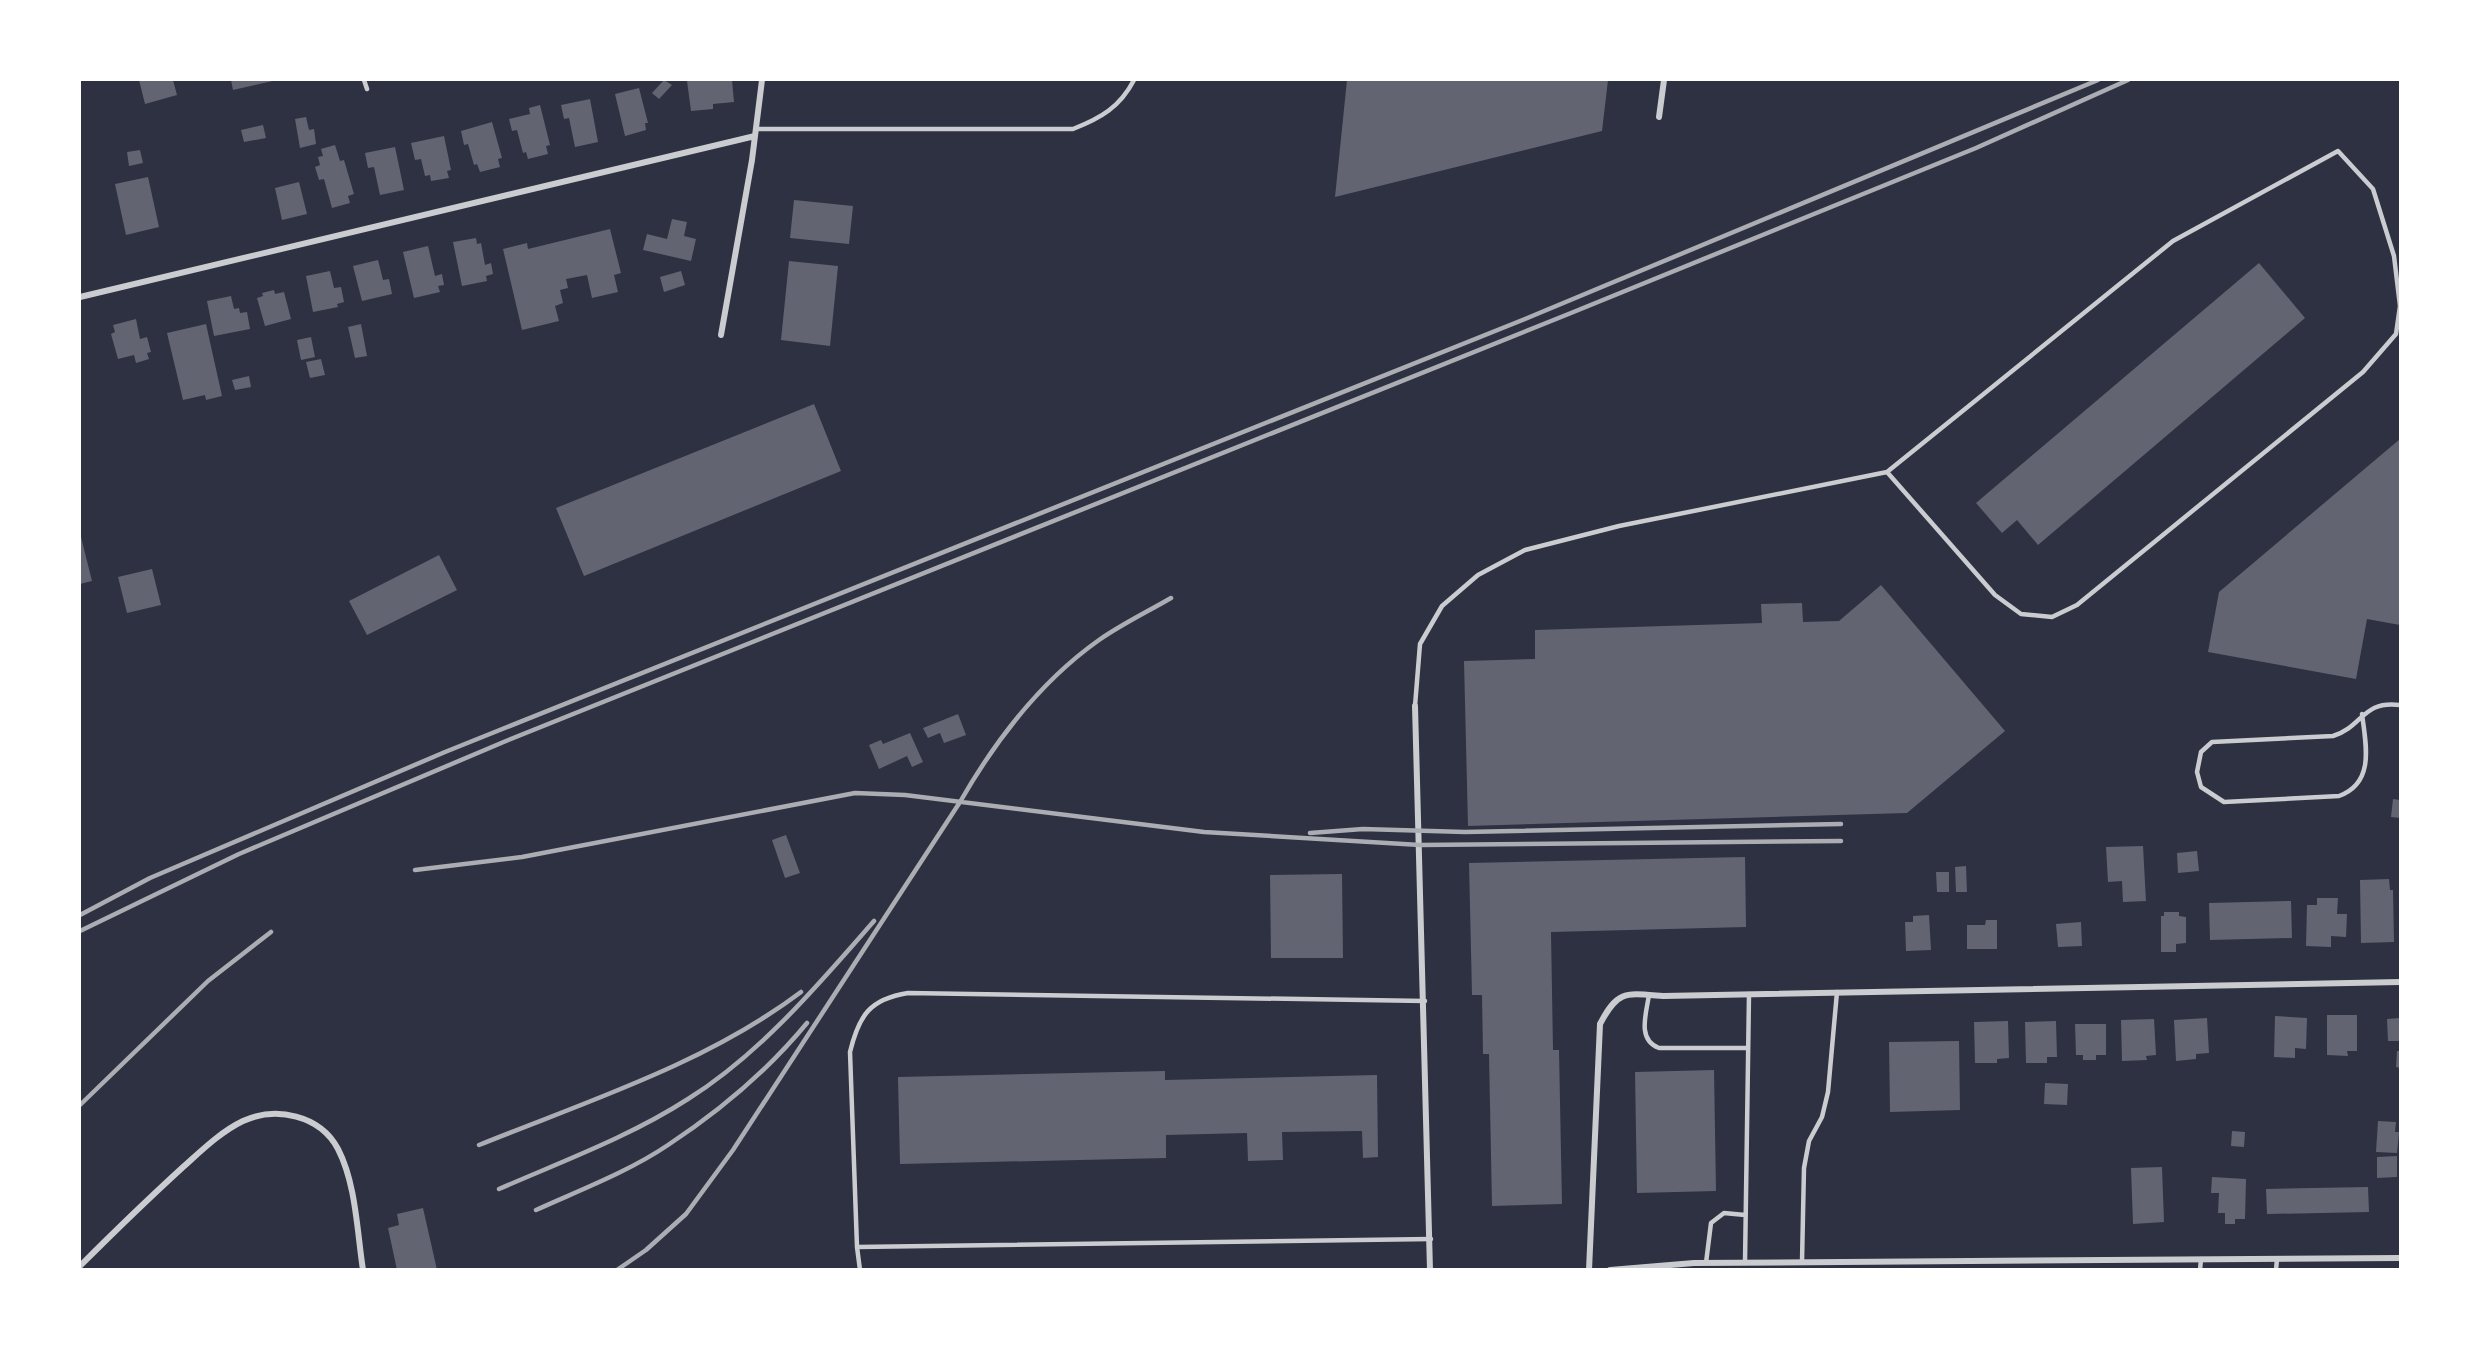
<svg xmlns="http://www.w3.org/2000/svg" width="2480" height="1349" font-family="'Playfair Display',serif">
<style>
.building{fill:#626471}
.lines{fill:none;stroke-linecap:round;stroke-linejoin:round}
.service{stroke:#caccd0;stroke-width:4.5}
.minor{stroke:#caccd0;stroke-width:6}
.rail{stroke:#abadb3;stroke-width:4.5}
</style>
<rect width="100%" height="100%" fill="#2d3142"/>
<!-- building -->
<path class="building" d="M139 80H173L177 95 145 104Z
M231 80H277L233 90Z
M664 80 672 85 659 99 652 93Z
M702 80H732L734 102 713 104V109L691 111 687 81Z
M1347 80H1608L1602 131 1335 197Z
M639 88 648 123H645L646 130 625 136 615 94Z
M590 99 598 142 575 147 569 118 564 119 561 105Z
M540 105 550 145 546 146 548 154 528 159 526 152 523 153 517 130 512 131 509 119 530 114 529 108Z
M306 117 309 130 314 129 316 144 300 148 295 119Z
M492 122 502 158 498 159 500 167 480 172 477 164 474 165 468 144 464 145 461 131Z
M263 125 266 138 244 142 241 130Z
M444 136 451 170 447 171 449 178 431 181 430 175 425 176 421 159 415 160 411 143Z
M335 145 340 161 344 160 354 194 348 196 350 203 332 208 324 179 319 180 315 167 320 165 318 157 323 156 321 149Z
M395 147 404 190 380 195 374 167 368 168 365 153Z
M140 150 143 163 129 166 127 152Z
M148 177 159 227 126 235 115 184Z
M299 182 307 214 282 220 275 188Z
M794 200 853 206 849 244 790 238Z
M672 219 687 222 684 236 696 239 691 261 643 250 647 234 667 239Z
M610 229 621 273 614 275 618 292 592 298 587 275 566 279 568 288 560 290 563 303 555 306 559 321 522 330 503 249 527 243 528 249Z
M476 238 477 244 481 243 485 265 491 263 493 274 486 276 487 281 462 286 453 242Z
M428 246 435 276 442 274 444 285 438 286 440 292 414 298 403 252Z
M378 260 383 280 389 279 392 294 362 301 353 266Z
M789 261 838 266 830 346 781 340Z
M2259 263 2305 318 2038 545 2017 520 2002 533 1976 503Z
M330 271 334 288 341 287 344 302 337 304 338 307 313 312 306 276Z
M681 271 685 285 664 292 660 277Z
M274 290 275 294 284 292 291 319 265 326 257 298 263 296 262 293Z
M231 296 234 309 239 308 240 313 247 312 250 329 214 336 207 301Z
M136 319 140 339 147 337 151 352 147 353 149 359 136 363 134 355 118 359 111 334 115 332 113 325Z
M206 324 222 396 206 400 205 395 183 400 167 333Z
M361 324 367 356 355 358 348 327Z
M311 337 315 357 301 360 297 340Z
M321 359 325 375 310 378 306 362Z
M249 376 251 387 235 390 232 380Z
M814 404 841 471 584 576 556 508Z
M2400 439V625L2367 619 2356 679 2208 652 2219 592Z
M80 533 92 581 80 584Z
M439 555 457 590 367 635 349 601Z
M152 569 161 605 127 613 118 577Z
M1881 585 2005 731 1907 813 1468 826 1464 661 1535 659V630L1762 623 1761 604 1802 603 1803 622 1839 621Z
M958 714 966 735 944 743 940 733 928 738 923 728Z
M910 733 923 762 912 767 907 756 879 769 869 745 881 740 883 744Z
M2393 799 2400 800V818L2391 817Z
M786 835 800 873 785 878 772 840Z
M2143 846 2146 901 2123 902 2122 881 2108 882 2106 847Z
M2197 851 2199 871 2178 873 2177 853Z
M1745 857 1746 927 1551 932 1553 1050H1559L1562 1204 1492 1206 1489 1054H1483L1482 995H1472L1469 863Z
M1966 866 1967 892H1956L1955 867Z
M1936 872H1949V892H1937Z
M1342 874 1343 958H1271L1270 875Z
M2389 879 2390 890H2393L2394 942 2361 943 2360 880Z
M2317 898H2338L2337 914H2347L2346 937 2331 936V947L2306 946 2307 905H2317Z
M2291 901 2292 938 2210 940 2209 903Z
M2164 912H2179V916L2186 917V943L2176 944V952H2161V916H2164Z
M1929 915 1931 950 1906 951 1905 922H1913V916Z
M1986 920H1997V949H1967V925H1985Z
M2081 922 2082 946 2058 947 2056 924Z
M2327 1015H2357V1051H2347L2348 1056 2327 1055Z
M2275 1016 2307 1018 2306 1049 2295 1048V1058L2274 1057Z
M2207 1018 2209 1053 2196 1054V1059L2176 1061 2174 1020Z
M2400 1018V1041H2388L2387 1019Z
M2154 1019 2156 1055 2146 1056 2147 1060 2122 1061 2121 1020Z
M2008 1021 2009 1058 1997 1059V1063H1975L1974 1022Z
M2056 1021 2057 1057H2047V1063H2026L2025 1022Z
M2075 1024H2106V1055H2096V1060H2083V1055H2076Z
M1959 1041 1960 1110 1890 1112 1889 1042Z
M2397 1051H2400V1068L2396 1067Z
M1714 1070 1716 1191 1637 1193 1635 1072Z
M1165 1071V1080L1377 1075 1378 1157 1363 1158 1362 1131 1282 1132 1283 1160 1248 1161 1247 1133 1166 1135V1158L900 1164 898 1077Z
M2045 1083 2068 1084 2067 1105 2044 1104Z
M2378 1121 2396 1122 2395 1132H2399L2397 1153 2376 1152Z
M2232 1131 2245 1132 2244 1147 2231 1146Z
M2397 1156V1177L2377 1178V1157Z
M2162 1167 2164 1222 2133 1224 2131 1168Z
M2212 1177 2246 1179 2245 1219H2235V1224H2225V1213H2218L2219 1193H2211Z
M2368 1187 2369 1212 2267 1214 2266 1189Z
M423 1208 437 1270H397L388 1228 399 1225 397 1214Z"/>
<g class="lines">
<!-- service -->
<path class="service" d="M364 80 367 89
M756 129H1073C1101 118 1120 107 1134 80
M1415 706 1420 644 1442 606 1478 575 1525 550 1619 526 1887 472 2173 241 2338 151 2373 189 2394 256 2400 306 2396 334 2363 372 2077 605 2052 617 2021 614 1995 595 1887 472
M2362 714C2366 745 2375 783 2339 796L2224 802 2201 787 2197 772 2201 752 2212 742 2333 736C2363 727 2362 700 2400 705
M1649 995C1646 1014 1637 1040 1659 1048H1748
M1425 1001 908 993C870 999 859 1015 850 1052L857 1247 1431 1239
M857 1247 860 1270
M1802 1262 1804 1168 1809 1141 1822 1117 1828 1092 1837 992
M1706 1263 1711 1223 1724 1213 1745 1215
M1745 1263 1749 994
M2200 1270 2201 1259
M2276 1270 2277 1259"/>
<!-- minor -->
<path class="minor" d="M1659 117 1664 80
M80 297 755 136
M721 335 752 160 762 80
M1415 706 1430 1270
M80 1266C113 1233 147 1200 182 1168 200 1152 220 1132 243 1121 276 1106 320 1115 338 1149 356 1184 357 1231 363 1270
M1589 1270 1600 1024C1618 990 1625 993 1663 996L2400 982
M1610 1270 1694 1263 2400 1258"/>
<!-- rail -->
<path class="rail" d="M1310 833 1363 829 1465 832 1841 824
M415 870 522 857 855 793 905 795 1204 832 1420 845 1841 841
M80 915 150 878 445 752 1525 319 2098 80
M80 931 239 854 506 741 1571 313 1976 148 2128 80
M80 1105 208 981 271 932
M479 1145C588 1101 707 1063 801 992
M499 1189C563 1161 629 1137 688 1099 760 1054 818 985 874 921
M536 1210C580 1190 628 1172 668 1145 718 1112 769 1069 807 1023
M617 1270 646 1250 686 1214 733 1150 960 802C995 741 1041 681 1099 640 1122 624 1147 612 1171 598"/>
</g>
<!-- border -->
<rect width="2480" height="1349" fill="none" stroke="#ffffff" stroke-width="162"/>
</svg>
